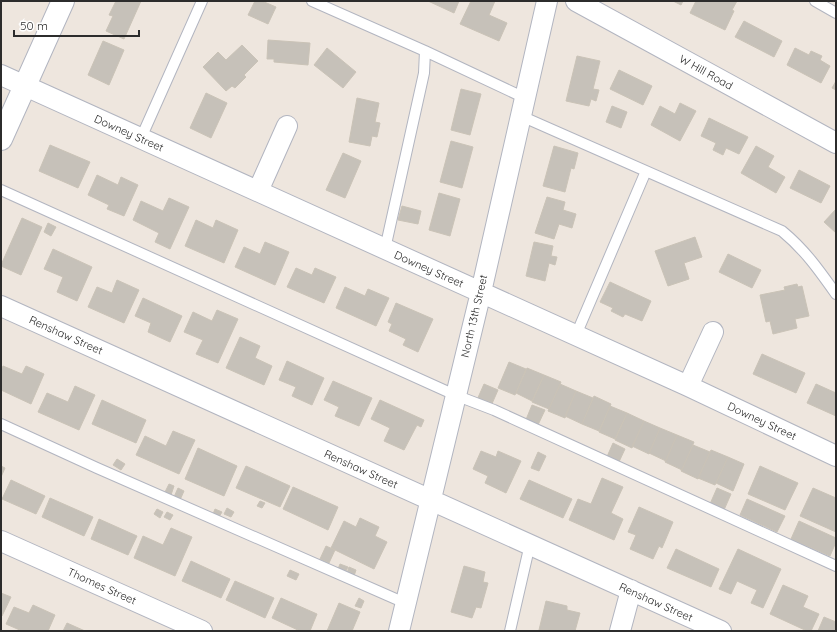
<svg xmlns="http://www.w3.org/2000/svg" width="837" height="632" font-family="Quicksand,sans-serif">
<style>
.building{fill:#c6c1b9;stroke:#cac3b7}
.lines{fill:none;stroke-linecap:round;stroke-linejoin:round}
.lane-casing{stroke:#b2b5c0;stroke-width:12}
.street-casing{stroke:#b2b5c0;stroke-width:22}
.secondary-casing{stroke:#b2b5c0;stroke-width:24}
.lane{stroke:#fff;stroke-width:10}
.street{stroke:#fff;stroke-width:20}
.secondary{stroke:#fff;stroke-width:22}
.labels{text-anchor:middle;stroke-width:3.5;stroke-linejoin:round;paint-order:stroke}
.street-label{font-size:11px;fill:#2c2c2c;stroke:#fff}
</style>
<rect width="100%" height="100%" fill="#eee6de"/>
<!-- building -->
<path class="building" d="M116 1H141L124 39 106 31 113 16 109 15Z
M255 1H262L276 7 268 24 248 15Z
M428 1H459L454 13Z
M471 1H495L489 15 507 23 499 41 460 24Z
M673 1H683L681 5Z
M696 1H737L732 10 734 11 725 30 690 13Z
M744 21 782 41 774 57 735 37Z
M268 40 310 43 308 65 274 62V59H267Z
M103 41 124 50 109 85 88 75Z
M242 45 258 61 244 75 246 77 235 88 232 86 226 91 203 67 218 52 226 60Z
M327 48 356 72 343 88 314 65Z
M795 48 809 55 811 51 822 56 820 60 830 66 821 83 787 65Z
M577 56 600 61 593 89 599 90 596 101 591 99 589 106 566 101Z
M619 70 652 86 643 105 610 89Z
M836 81V90L832 88Z
M461 89 481 94 470 135 451 130Z
M206 93 227 103 211 138 190 128Z
M357 98 379 103 375 122 380 123 377 137 372 136 370 146 349 142Z
M680 103 696 111 680 141 651 125 660 106 675 114Z
M612 106 627 112 621 128 606 122Z
M709 118 748 137 739 154 726 148 723 155 713 150 716 143 701 136Z
M451 141 473 147 462 188 440 182Z
M50 145 90 162 78 188 39 171Z
M554 146 578 153 574 169 571 168 565 192 543 186Z
M756 146 774 156 768 167 785 177 776 193 741 173Z
M343 153 361 161 345 198 326 190Z
M799 170 830 186 821 203 790 188Z
M97 175 118 185 121 177 138 185 124 216 107 209 109 205 88 195Z
M439 193 460 199 450 236 429 230Z
M547 197 565 202 563 210 576 214 572 228 559 224 554 239 535 233Z
M169 198 189 207 170 249 155 242 159 233 133 220 141 201 163 211Z
M402 206 421 211 418 224 398 220Z
M836 209V233L824 222Z
M22 218 42 227 21 275 1 266V265Z
M196 220 213 228 216 220 238 230 224 263 185 246Z
M48 223 56 227 51 236 44 232Z
M695 237 702 257 684 263 689 279 668 286 655 251Z
M265 242 289 252 275 285 235 267 244 247 260 254Z
M534 242 553 246 551 256 557 257 555 265 549 263 545 281 526 276Z
M53 249 92 267 77 301 57 292 63 277 44 269Z
M728 254 761 270 752 288 719 272Z
M296 268 312 275 315 268 336 277 324 303 287 287Z
M117 280 139 290 124 323 88 307 97 287 112 293Z
M610 282 651 301 642 321 625 314 623 317 611 311 613 308 600 302Z
M797 284 798 287 802 286 809 316 795 319 797 328 773 334 770 321 766 322 760 295 785 290 784 287Z
M345 287 365 296 368 289 389 298 376 326 336 308Z
M143 298 182 316 170 342 148 332 151 323 135 316Z
M396 303 433 319 418 352 403 345 406 339 389 331 392 324 388 322Z
M217 310 238 319 218 363 196 354 203 340 184 332 193 312 212 321Z
M240 337 260 346 255 358 272 366 264 385 226 368Z
M762 354 805 373 796 393 753 374Z
M287 361 324 378 312 405 292 396 296 387 279 380Z
M509 362 526 369 515 395 498 388Z
M3 366 22 374 26 366 44 374 31 404 1 390V371Z
M527 368 544 375 532 401 516 393Z
M544 375 561 382 549 409 532 402Z
M333 381 372 398 359 426 335 416 339 407 324 400Z
M484 384 498 390 491 406 477 400Z
M560 384 576 391 565 418 548 411Z
M816 384 836 393V416L807 403Z
M75 386 95 395 79 430 38 412 47 393 68 402Z
M576 391 593 398 582 424 565 416Z
M594 396 611 404 599 431 582 424Z
M102 400 146 420 136 443 92 424Z
M380 400 424 420 421 427 417 425 404 450 384 441 390 428 371 419Z
M532 405 545 410 537 427 525 422Z
M610 406 627 413 615 439 599 432Z
M627 413 644 421 632 448 615 440Z
M644 421 660 428 649 454 632 446Z
M660 428 677 435 666 461 649 453Z
M173 431 195 440 179 474 136 455 145 436 166 446Z
M677 435 694 442 682 470 665 462Z
M613 443 625 449 618 464 606 459Z
M693 445 710 452 698 479 681 471Z
M198 448 237 466 224 496 185 479Z
M711 450 728 457 715 485 698 478Z
M481 451 496 457 498 451 521 461 506 493 485 483 488 476 473 469Z
M538 452 546 456 539 471 531 468Z
M728 457 744 464 733 491 716 483Z
M117 459 125 464 121 470 113 465Z
M1 466 5 468 1 477Z
M246 466 290 486 280 507 236 488Z
M760 466 798 483 785 510 748 494Z
M602 478 623 487 611 513 623 519 614 540 569 520 578 499 591 504Z
M11 480 45 496 36 514 2 499Z
M529 480 572 499 563 518 520 499Z
M169 484 174 486 171 495 165 492Z
M293 487 338 507 328 530 283 509Z
M178 488 184 491 180 500 174 497Z
M717 488 731 494 724 510 710 504Z
M813 488 836 498V532L800 516Z
M50 498 93 517 84 536 42 517Z
M747 499 785 516 777 532 740 515Z
M260 501 265 503 262 508 257 506Z
M639 507 673 522 662 548 659 546 653 559 630 549 636 535 628 532Z
M227 508 234 512 231 517 224 514Z
M157 509 163 512 160 518 154 514Z
M215 509 222 512 219 517 213 514Z
M167 512 173 515 170 520 164 517Z
M360 518 379 527 375 536 387 542 374 569 331 548 344 521 356 527Z
M99 519 137 536 128 555 91 539Z
M799 521 836 538V542L830 556 791 539Z
M171 528 192 537 175 576 134 558 143 536 163 545Z
M326 546 335 550 329 563 320 559Z
M676 549 719 569 711 587 667 568Z
M738 549 781 569 763 608 751 603 757 590 737 581 731 594 719 589Z
M191 561 230 579 221 598 182 581Z
M340 564 348 567 345 573 338 569Z
M464 566 485 572 483 582 488 583 481 608 476 607 472 618 451 612Z
M349 567 356 570 354 576 347 573Z
M290 570 299 574 296 580 287 576Z
M235 581 274 598 265 618 226 600Z
M783 585 808 596 803 607 819 614 811 631H807L770 614Z
M1 593 11 597 2 616H1Z
M281 598 317 614 310 631H300L272 618Z
M359 598 364 601 361 608 355 606Z
M546 601 567 606V610L580 613 575 631 539 630Z
M339 603 360 612 352 631H327Z
M33 605 55 615 48 631H22L6 624 14 607 29 613Z
M824 617 836 622V631H818Z
M67 623 85 631H63Z"/>
<g class="lines">
<defs>
<path id="lane" d="M312 1 425 51 525 98
M815 1 836 13
M521 116 782 231C805 250 819 270 836 294
M141 138 202 1
M1 190 455 395 494 410 836 566
M385 249 424 73 425 51
M576 335 646 171
M1 424 97 468 405 603
M510 631 530 544"/>
<path id="street" d="M576 1 836 143
M1 75 688 386 836 456
M258 191 287 126
M1 306 721 631
M688 386 713 332
M1 541 202 631
M399 631 481 292 547 1
M620 631 631 590"/>
<path id="secondary" d="M1 139 63 1"/>
</defs>
<!-- lane casing -->
<use href="#lane" class="lane-casing"/>
<!-- street casing -->
<use href="#street" class="street-casing"/>
<!-- secondary casing -->
<use href="#secondary" class="secondary-casing"/>
<!-- lane -->
<use href="#lane" class="lane"/>
<!-- street -->
<use href="#street" class="street"/>
<!-- secondary -->
<use href="#secondary" class="secondary"/>
</g>
<g class="labels">
<!-- street labels -->
<g class="street-label">
<text transform="translate(706 72) rotate(29)" y="4">W Hill Road</text>
<text transform="translate(129 133) rotate(24)" y="4">Downey Street</text>
<text transform="translate(429 269) rotate(24)" y="4">Downey Street</text>
<text transform="translate(474 316) rotate(-77)" y="4">North 13th Street</text>
<text transform="translate(66 335) rotate(24)" y="4">Renshaw Street</text>
<text transform="translate(762 421) rotate(25)" y="4">Downey Street</text>
<text transform="translate(361 469) rotate(24)" y="4">Renshaw Street</text>
<text transform="translate(102 586) rotate(24)" y="4">Thomes Street</text>
<text transform="translate(656 602) rotate(24)" y="4">Renshaw Street</text>
</g>
</g>
<!-- border -->
<rect width="837" height="632" fill="none" stroke="#2c2c2c" stroke-width="4"/>
<!-- scale -->
<path d="M14 30v6h125v-6" fill="none" stroke="#2c2c2c" stroke-width="2"/>
<text x="20" y="30" font-size="12" fill="#2c2c2c" stroke="#ffffff" stroke-width="3" paint-order="stroke">50 m</text>
</svg>
